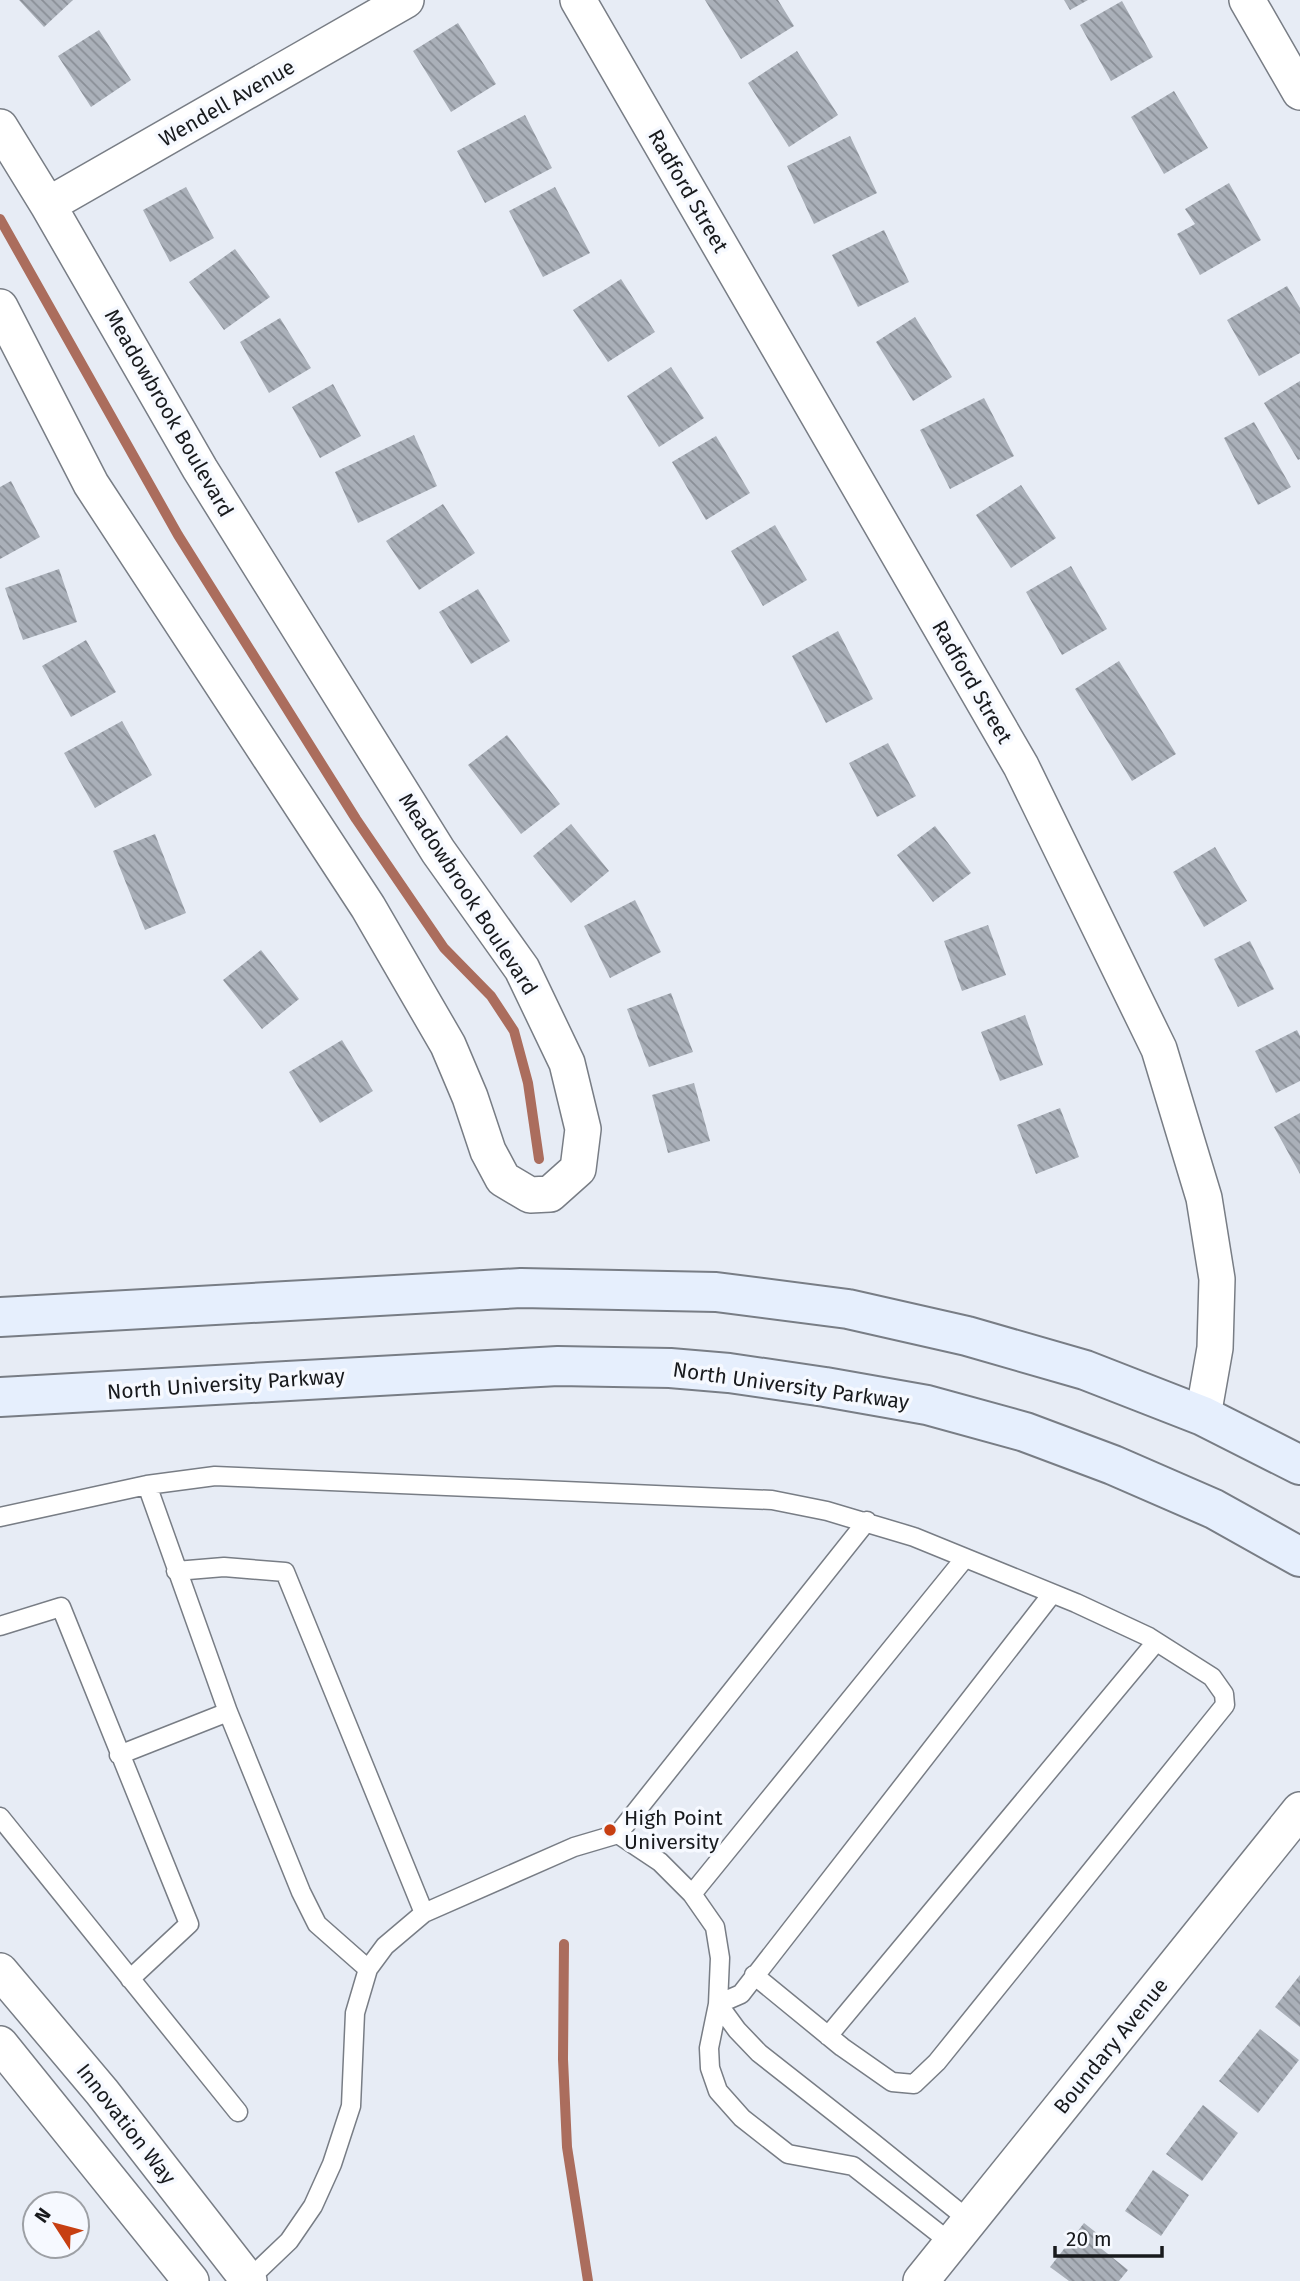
<svg xmlns="http://www.w3.org/2000/svg" width="1300" height="2281" font-family="'Fira Sans',sans-serif">
<style>
.lines{fill:none;stroke-linecap:round;stroke-linejoin:round}
.stream{stroke:#ab6d5d;stroke-width:10}
.building{fill:url(#building-back-hatch)}
.lane-casing{stroke:#787d85;stroke-width:21}
.street-casing{stroke:#787d85;stroke-width:38}
.secondary-casing{stroke:#787d85;stroke-width:42}
.lane{stroke:#fff;stroke-width:18}
.street{stroke:#fff;stroke-width:35}
.secondary{stroke:#e6effd;stroke-width:38}
.poi-dot{fill:#c73f12;stroke:#f6f9ff;stroke-width:2.5}
.labels{text-anchor:middle;stroke-width:7;stroke-linejoin:round;paint-order:stroke}
.street-label{font-size:21px;fill:#181a1d;stroke:#f6f9ff}
.poi-label{font-size:21px;fill:#181a1d;stroke:#f6f9ff;text-anchor:start}
</style>
<defs>
<pattern id="building-back-hatch" width="6" height="6" patternUnits="userSpaceOnUse" patternTransform="scale(1.75)"><rect width="6" height="6" fill="#aab0b9"/><path d="M-1 5l2 2M0 0l6 6M5-1l2 2" fill="none" stroke="#898e96"/></pattern>
</defs>
<rect width="100%" height="100%" fill="#e7ecf5"/>
<g class="lines">
<!-- stream -->
<path class="stream" d="M0 219 178 535 356 819 444 948 491 996 514 1031 528 1083 539 1159
M564 1944 563 2059 567 2147 588 2281"/>
</g>
<!-- building -->
<path class="building" d="M19 0H73L44 27Z
M705 0H778L794 26 741 59Z
M1064 0H1088L1070 10Z
M1122 1 1153 57 1111 81 1080 25Z
M458 23 496 84 451 112 413 51Z
M99 30 131 80 91 107 58 56Z
M797 51 838 115 789 147 748 83Z
M1174 91 1208 148 1164 174 1131 117Z
M525 115 552 168 485 203 457 151Z
M850 136 877 193 814 224 787 166Z
M1229 183 1261 240 1200 275 1177 234 1195 224 1185 209Z
M186 187 214 238 170 262 143 210Z
M555 187 590 253 543 277 509 211Z
M884 230 909 282 858 307 832 255Z
M235 249 270 297 224 330 189 282Z
M621 279 655 332 608 362 573 310Z
M1287 286 1300 308V353L1259 376 1227 320Z
M915 317 952 377 913 401 876 342Z
M280 318 311 368 269 393 240 342Z
M671 367 704 418 659 447 627 396Z
M1300 381V459L1298 460 1264 403Z
M333 384 361 436 320 458 292 407Z
M984 398 1014 456 950 489 920 430Z
M1254 422 1291 487 1258 505 1224 438Z
M414 435 437 486 358 523 335 472Z
M716 436 750 493 706 520 672 462Z
M11 481 40 537 0 559V487Z
M1021 485 1056 538 1011 568 976 515Z
M443 504 475 553 419 590 386 541Z
M775 525 807 580 763 606 731 551Z
M1071 566 1107 629 1062 655 1026 592Z
M59 569 77 622 23 640 5 588Z
M478 589 510 641 471 664 439 612Z
M838 631 873 699 826 723 792 656Z
M86 640 116 692 71 717 42 666Z
M1119 661 1176 754 1132 781 1075 689Z
M122 721 152 775 95 808 64 753Z
M507 735 560 804 521 834 468 765Z
M888 743 916 796 877 817 849 763Z
M571 824 609 871 571 903 533 856Z
M935 826 971 873 933 902 897 855Z
M155 834 186 913 145 930 113 851Z
M1215 847 1247 901 1204 927 1173 872Z
M635 900 661 952 610 978 584 926Z
M988 925 1006 975 962 991 944 941Z
M1250 941 1274 989 1238 1007 1214 959Z
M261 950 299 999 262 1029 223 980Z
M671 993 693 1052 649 1067 627 1009Z
M1025 1015 1043 1065 1000 1081 981 1032Z
M1297 1030 1300 1036V1081L1276 1093 1255 1051Z
M342 1040 373 1091 320 1123 289 1072Z
M694 1083 710 1141 668 1153 652 1095Z
M1060 1108 1079 1157 1036 1174 1017 1125Z
M1300 1113V1174L1274 1127Z
M1300 1975V2027L1275 2007Z
M1260 2029 1299 2060 1258 2113 1219 2081Z
M1203 2105 1238 2133 1202 2181 1166 2154Z
M1153 2170 1189 2195 1161 2236 1125 2211Z
M1084 2223 1103 2238 1098 2246 1128 2270 1119 2281H1069L1050 2267Z"/>
<g class="lines">
<defs>
<path id="lane" d="M147 1485 228 1712 301 1892 317 1924 368 1969
M0 1517 147 1485 215 1476 772 1500 827 1511 914 1537 1076 1603 1149 1637 1212 1677 1224 1694 1225 1705 937 2062 914 2084 892 2082 842 2047 754 1975
M176 1571 224 1567 285 1572 424 1913
M0 1626 61 1607 189 1924 130 1979
M119 1755 228 1712
M0 1817 238 2112
M618 1834 660 1862 692 1894 715 1927 720 1958 718 2004 709 2048 710 2068 718 2091 742 2118 788 2154 853 2166 951 2243
M692 1894 965 1558
M718 2004 741 1994 1052 1594
M718 2004 737 2030 759 2053 871 2141 970 2221
M828 2036 1156 1642
M247 2281 289 2241 313 2206 332 2164 351 2106 355 2013 368 1969 385 1946 424 1913 574 1847 618 1834 867 1521"/>
<path id="street" d="M578 0 1021 766 1159 1049 1204 1198 1217 1279 1215 1348 1203 1416
M1247 0 1300 92
M0 127 48 205 200 469 438 851 522 969 567 1063 583 1129 578 1169 550 1194 530 1195 503 1179 488 1151 470 1097 448 1045 368 907 91 484 0 307
M48 205 406 0
M0 1971 102 2092 249 2281
M0 2044 191 2281
M921 2281 1300 1810"/>
<path id="secondary" d="M0 1317 521 1288 716 1292 848 1309 967 1336 1085 1370 1203 1416 1300 1465
M0 1397 558 1366 670 1368 729 1373 825 1387 927 1405 1025 1432 1113 1465 1214 1509 1300 1557"/>
</defs>
<!-- lane casing -->
<use href="#lane" class="lane-casing"/>
<!-- street casing -->
<use href="#street" class="street-casing"/>
<!-- secondary casing -->
<use href="#secondary" class="secondary-casing"/>
<!-- lane -->
<use href="#lane" class="lane"/>
<!-- street -->
<use href="#street" class="street"/>
<!-- secondary -->
<use href="#secondary" class="secondary"/>
</g>
<!-- markers -->
<circle class="poi-dot" cx="610" cy="1830" r="7"/>
<g class="labels">
<!-- street labels -->
<g class="street-label">
<text transform="translate(227 103) rotate(-30)" y="7">Wendell Avenue</text>
<text transform="translate(688 191) rotate(60)" y="7">Radford Street</text>
<text transform="translate(169 413) rotate(60)" y="7">Meadowbrook Boulevard</text>
<text transform="translate(972 682) rotate(60)" y="7">Radford Street</text>
<text transform="translate(468 894) rotate(57)" y="7">Meadowbrook Boulevard</text>
<text transform="translate(226 1384) rotate(-4)" y="7">North University Parkway</text>
<text transform="translate(791 1386) rotate(8)" y="7">North University Parkway</text>
<text transform="translate(1111 2046) rotate(-51)" y="7">Boundary Avenue</text>
<text transform="translate(126 2124) rotate(52)" y="7">Innovation Way</text>
</g>
<!-- poi labels -->
<g class="poi-label">
<text x="624" y="1825">High Point<tspan x="624" dy="24">University</tspan></text>
</g>
</g>
<!-- north arrow -->
<g transform="translate(56 2225) rotate(306)"><circle r="33" fill="#f6f9ff" stroke="#9da0a5" stroke-width="2"/>
<path d="M0-5L12 26L0 18L-12 26Z" fill="#c73f12"/>
<text y="-10" font-size="19" font-weight="bold" text-anchor="middle" fill="#181a1d">N</text>
</g>
<!-- scale -->
<path d="M1055 2246v10h107v-10" fill="none" stroke="#181a1d" stroke-width="3.5"/>
<text x="1066" y="2246" font-size="21" fill="#181a1d" stroke="#f6f9ff" stroke-width="5" paint-order="stroke">20 m</text>
</svg>
